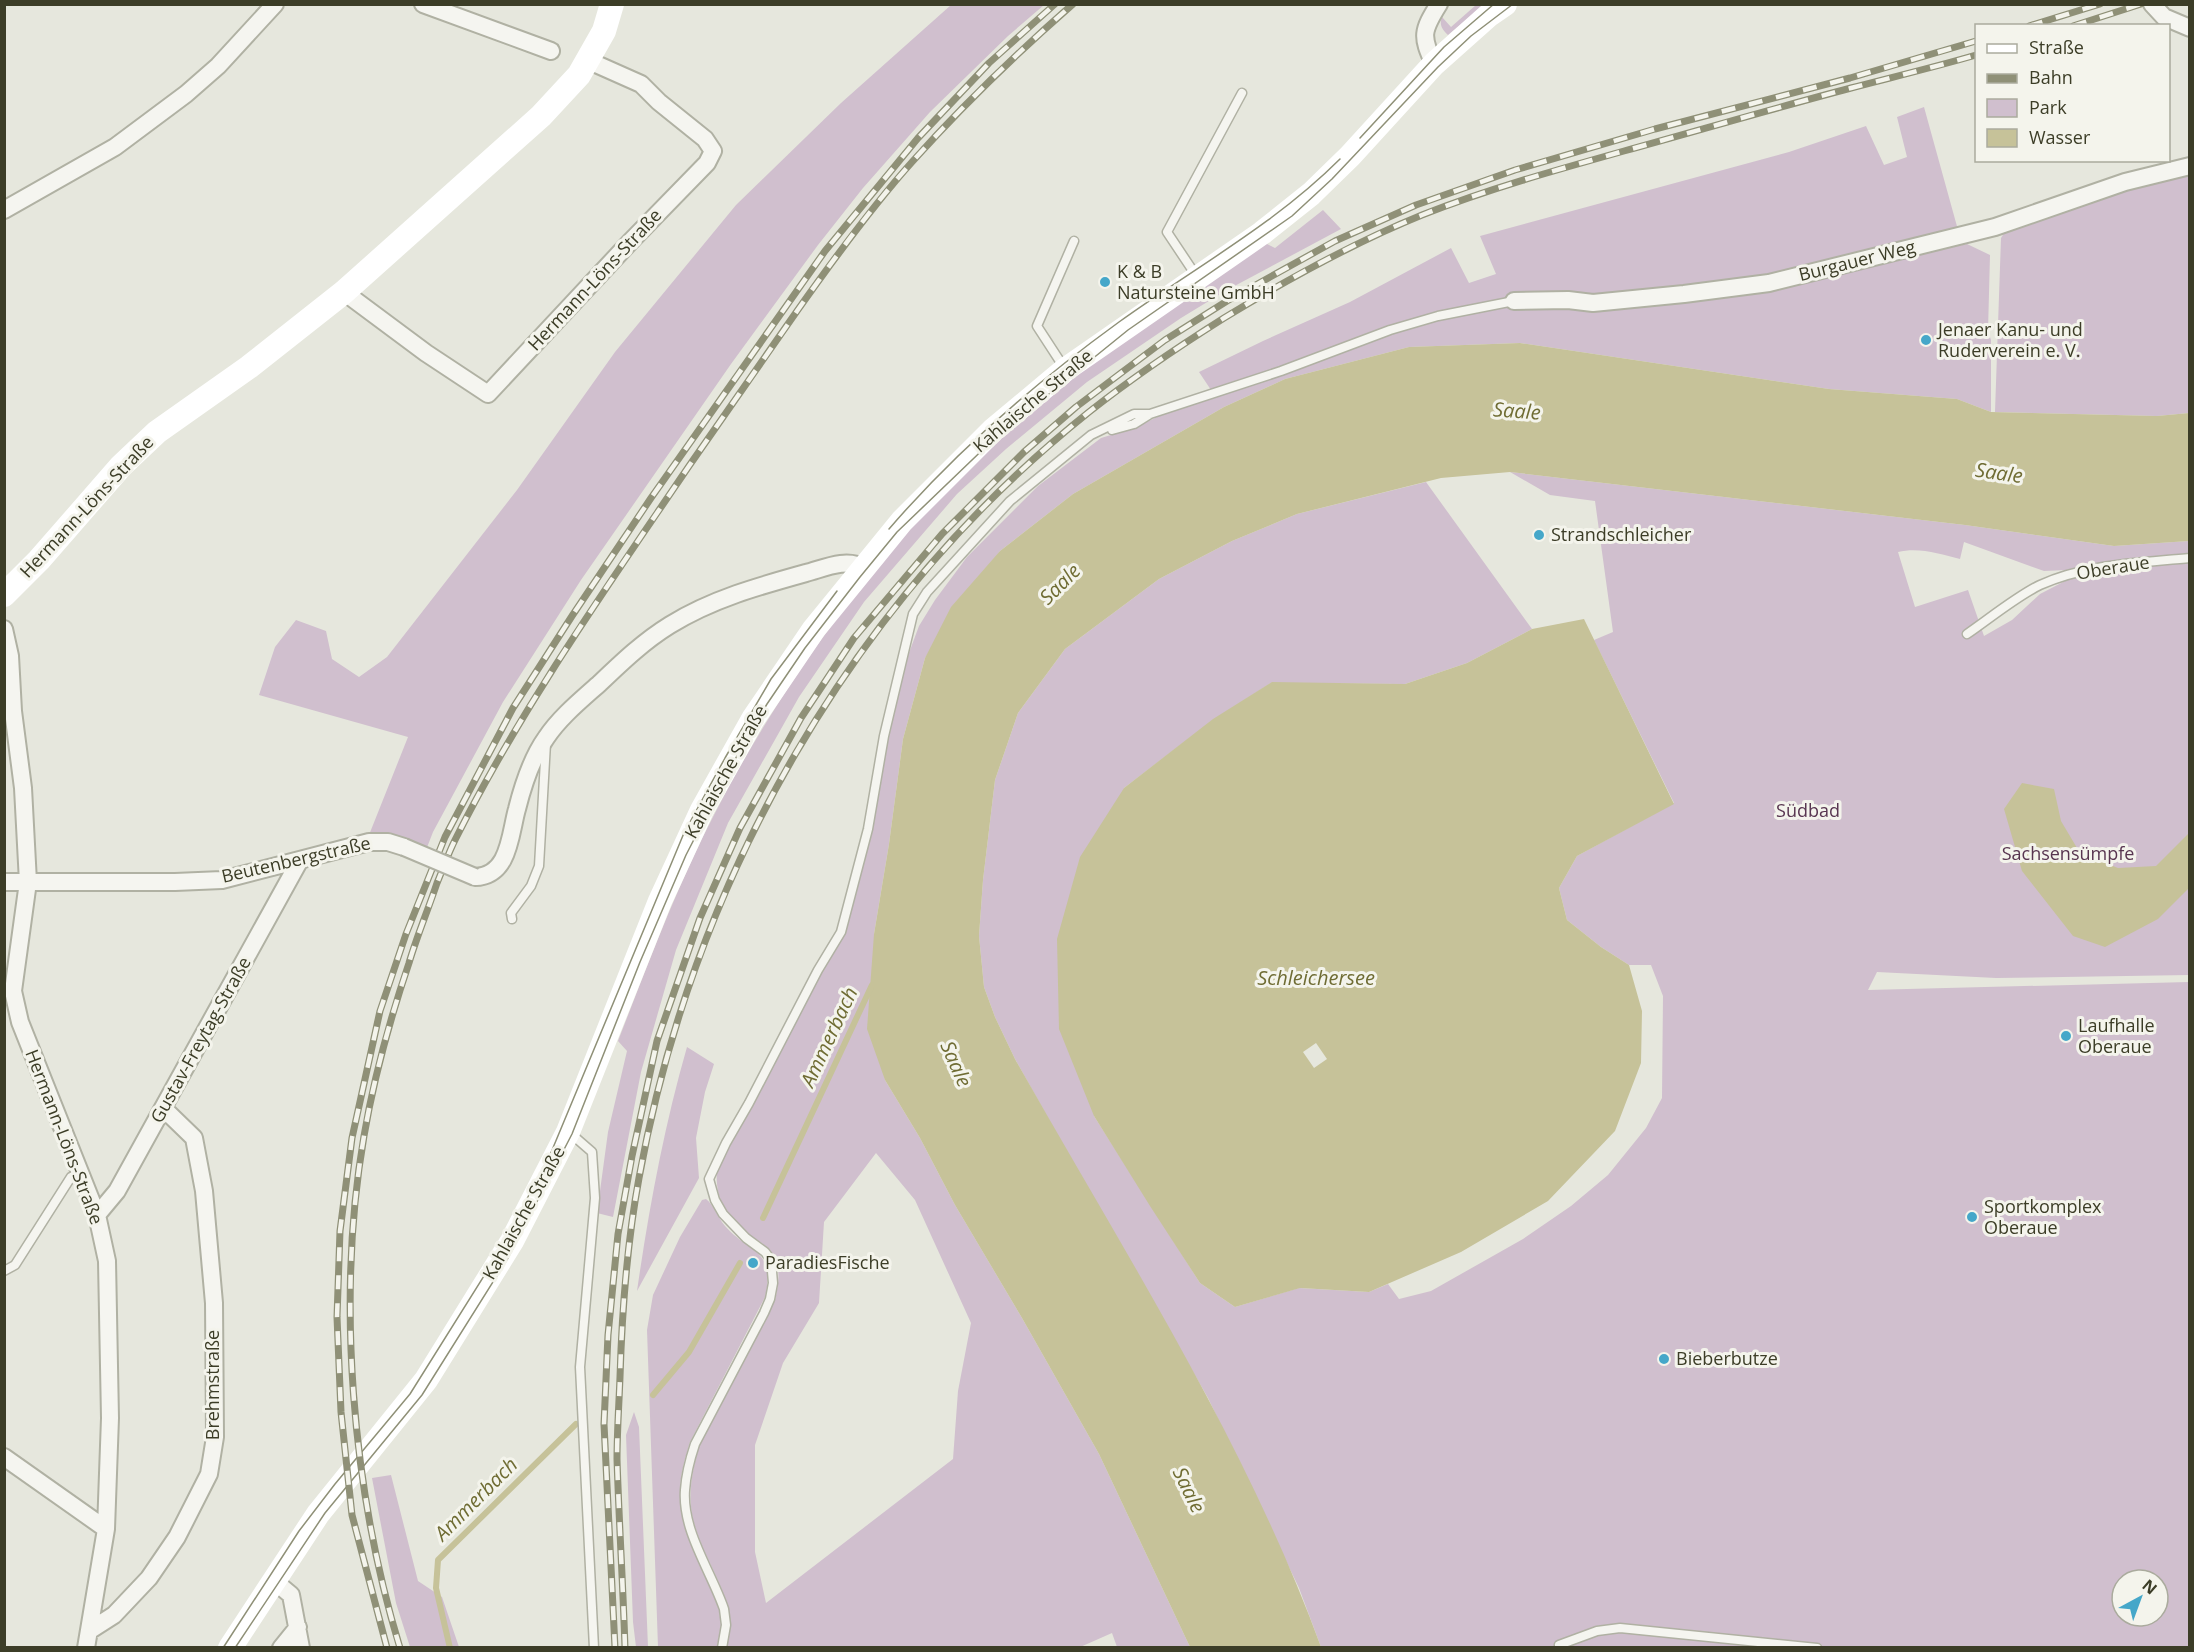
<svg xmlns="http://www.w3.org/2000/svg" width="2194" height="1652" font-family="'Open Sans',sans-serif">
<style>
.green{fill:#d0bfce;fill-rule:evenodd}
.water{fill:#c6c299}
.pier{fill:#e6e7dd}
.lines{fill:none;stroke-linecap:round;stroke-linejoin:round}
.stream{stroke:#c6c299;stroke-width:6}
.service-casing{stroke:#b0b1a3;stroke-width:11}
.minor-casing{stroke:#b0b1a3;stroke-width:20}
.service{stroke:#f5f5f0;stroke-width:8}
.minor{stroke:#f5f5f0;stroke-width:16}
.secondary{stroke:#fff;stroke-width:24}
.tram{stroke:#8f9077;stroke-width:1.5}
.rail-casing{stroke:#8f9077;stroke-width:7}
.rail{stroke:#f4f4ec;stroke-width:4.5;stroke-dasharray:14;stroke-linecap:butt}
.minor-bridge-casing{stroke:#b0b1a3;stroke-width:20;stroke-linecap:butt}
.minor-bridge{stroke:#f5f5f0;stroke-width:16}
.poi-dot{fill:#45a7c9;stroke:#f4f4ec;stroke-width:2}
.labels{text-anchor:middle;stroke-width:6;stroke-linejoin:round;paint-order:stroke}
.street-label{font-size:18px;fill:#3c3d27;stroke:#f4f4ec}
.poi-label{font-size:18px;fill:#3c3d27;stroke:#f4f4ec;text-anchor:start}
.park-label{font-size:18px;fill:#583550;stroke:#f4f4ec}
.water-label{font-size:20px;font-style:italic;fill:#6f6c33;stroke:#f4f4ec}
</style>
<rect width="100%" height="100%" fill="#e6e7dd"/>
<!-- green -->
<path class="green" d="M951 5H1044L1008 36 930 112 863 188 818 245 731 364 581 580 503 702 433 832 426 850 369 835 408 737 259 695 275 647 296 620 326 631 332 659 359 677 387 657 517 490 615 352 736 205 841 103Z
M1476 5H1484L1448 35C1442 29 1439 25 1442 17L1451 27Z
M1924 107 1958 230 1771 285 1967 244 1990 255 1988 331 1991 340V412L1957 399 1829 389 1520 343 1409 347 1285 379 1224 407 1073 494 1000 551 925 658 903 739 889 844 874 934 885 1080 920 1138 955 1205 1022 1318 1099 1454 1190 1647H1117L1112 1633 1078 1648H727C739 1594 701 1563 692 1514 688 1490 693 1469 699 1446L775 1300C778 1287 781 1272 775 1259 770 1246 758 1241 748 1234 722 1214 713 1193 718 1161L841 932 897 685 919 626 935 600 967 557 1038 486 1101 438 1137 427 1157 417 1215 397 1279 367 1211 390 1199 372 1263 341 1350 302 1451 248 1469 283 1496 274 1480 236 1789 152 1866 126 1884 165 1907 157 1897 117ZM876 1153 915 1200 971 1323 958 1391 953 1459 766 1603 755 1552V1445L783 1363 819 1303 824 1222Z
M2189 173V413L2157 416 1995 412 2001 238 2006 230 2147 183Z
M1323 210 1341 229 1227 290 1181 318 1087 382 1006 449 957 494 864 602 799 697 728 823 676 950 641 1072 613 1217 597 1213 608 1132 627 1051 618 1041C648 964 677 886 715 813 787 674 882 546 997 441 1079 366 1173 305 1263 242L1275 248Z
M1510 472 1965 525 2114 546 2189 541V553L2136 559 2066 570 2044 571 1964 542 1960 559C1940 554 1919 547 1898 552L1915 607 1968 590 1984 636 2012 620 2040 594 2067 580 2100 572 2189 562V975L1996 978 1877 972 1868 990 2189 982V1647H1321L1299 1588 1208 1398 1062 1143 1015 1059 995 1017 984 987 979 936 983 880 995 780 1018 713 1065 649 1159 579 1232 541 1297 514 1426 482 1532 629 1467 663 1405 684 1271 683 1213 720 1124 788 1094 1116 1200 1283 1235 1307 1299 1288 1369 1292 1388 1284 1399 1299 1431 1291 1523 1239 1571 1206 1608 1175 1646 1128 1662 1098 1663 996 1651 965H1629L1601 947 1567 920 1559 888 1577 856 1674 803 1594 640 1613 632 1595 501 1550 495ZM2122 1580H2158V1616H2122Z
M687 1047 714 1064 705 1092 696 1138 699 1178 637 1291C649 1208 664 1127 687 1047Z
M706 1199C714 1205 718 1218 725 1226 751 1255 776 1249 765 1297L690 1442C685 1458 680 1475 680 1492 679 1534 706 1572 719 1610L721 1625 717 1647H658L647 1330 653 1295 680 1237 702 1200Z
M634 1412 639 1427 648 1647H636L633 1622 626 1435Z
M391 1475 418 1581 442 1597 459 1647H410L396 1603 372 1478Z"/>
<!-- water -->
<path class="water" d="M1520 343 1829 389 1957 399 1991 412 2157 416 2189 413V541L2114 546 1965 525 1510 472 1441 478 1297 514 1232 541 1159 579 1065 649 1018 713 995 780 983 880 979 936 984 987 995 1017 1015 1059C1123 1251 1245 1439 1321 1647H1190L1099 1454 1022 1318 955 1205 920 1138 885 1080 867 1029 874 934 889 844 903 739 925 658 951 607 1000 551 1073 494 1224 407 1285 379 1409 347Z
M1584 619 1674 804 1577 856 1559 888 1567 920 1601 947 1629 965 1642 1011 1641 1063 1615 1131 1548 1201 1461 1252 1369 1292 1300 1288 1235 1307 1200 1283 1150 1206 1094 1116 1059 1029 1057 939 1080 857 1124 788 1213 719 1272 682 1405 684 1467 663 1532 629Z
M2022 783 2054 789 2061 821 2080 853 2118 868 2156 866 2189 833V888L2158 919 2105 947 2073 936 2022 871 2004 809Z"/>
<!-- pier -->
<path class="pier" d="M1316 1043 1327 1059 1314 1068 1303 1052Z"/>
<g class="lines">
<!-- stream -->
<path class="stream" d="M763 1218 872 985
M653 1395 689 1352 740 1263
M450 1648 436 1588 438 1560 576 1424"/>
<defs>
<path id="service" d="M1197 277 1167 232 1242 93
M1065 369 1037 326 1074 241
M1112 430 1134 424 1150 414 1281 371 1390 330 1438 316 1514 301
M1967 634C1989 619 2017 596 2040 585 2086 564 2139 563 2190 558
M512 919 511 913 531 886 539 866 546 743
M569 1132 592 1152 595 1198 580 1367 594 1648
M4 1271 15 1265 71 1177 81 1172
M1559 1645 1597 1631 1620 1628 1817 1648
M722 1648 726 1625 724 1609C711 1571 682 1531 685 1490 686 1474 690 1459 695 1444L764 1313 770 1299 773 1283 771 1260 765 1252 746 1238 723 1214 715 1200 709 1179 726 1143 749 1103 818 970 841 932 868 829 884 736 913 614 927 592 1010 501 1091 435 1134 414H1150"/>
<path id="minor" d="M423 4 551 51
M2152 4 2164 17 2190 28
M1434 64C1421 36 1422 31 1439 4
M4 210 115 147 186 94 218 66 275 4
M344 292 426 353 488 394 630 242 707 163 713 151 705 139 659 102 641 84 587 60
M1514 301 1568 300 1593 303 1684 294 1769 283 1995 227 2125 182 2190 166
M4 629 10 656 13 711 23 788 28 882 13 991 20 1022 97 1215 107 1261 110 1418 106 1529 86 1648
M475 877C510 876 510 833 517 809 523 785 531 759 546 738 560 717 581 700 600 683 622 662 644 641 670 625 712 599 759 586 806 573 822 569 847 557 863 568
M4 882H175L222 880 369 842H388L404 847
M97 1215 117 1191 300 860
M4 1457 106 1529
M273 1580 291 1595 301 1648
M89 1631 114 1615 149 1578 177 1537 209 1474 215 1437 214 1303 204 1191 194 1138 163 1108
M281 1648 298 1627"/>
</defs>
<!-- service casing -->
<use href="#service" class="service-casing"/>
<!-- minor casing -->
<use href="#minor" class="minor-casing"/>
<!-- service -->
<use href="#service" class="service"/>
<!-- minor -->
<use href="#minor" class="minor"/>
<!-- secondary -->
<path class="secondary" d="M4 595 39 560 121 466 157 432 249 367 344 292 541 116 579 75 604 31 612 4
M230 1648 318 1514 426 1380 512 1241 568 1132 660 901 702 810 753 719 814 629 902 521 993 430 1066 369 1262 233 1311 194 1350 156 1434 64 1489 15 1505 4"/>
<!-- tram -->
<path class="tram" d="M1360 138 1444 47 1494 4
M889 529C957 450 1035 383 1119 322 1194 268 1274 225 1340 159
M223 1648 299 1531 335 1484 410 1394 499 1252 550 1155 684 833 725 758 771 679 837 591
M235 1648 325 1513 422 1395 508 1258 572 1134 640 962 686 855 743 744 767 704 805 648 860 577 897 532 997 436 1128 330 1292 216 1332 179 1438 67 1471 36 1513 4"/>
<defs>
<path id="rail" d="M2029 26 2100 4
M2073 26 2141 4
M387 1648 352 1515 341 1412 337 1317 340 1231 352 1138 380 1011 406 934 445 837 513 708 572 616 651 498 825 251 918 138 989 63 1055 4
M400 1648C352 1491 336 1298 364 1136 374 1077 390 1019 409 963 417 936 428 910 437 883 443 869 448 854 455 840 521 708 607 587 689 466 725 414 761 363 797 311 833 260 870 209 912 162 962 106 1016 54 1073 4
M615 1648 604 1424 608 1335 618 1234 632 1156 657 1041 700 918 740 828 801 718 854 638 942 534 1024 452 1076 407 1121 373 1165 340 1227 301 1335 241 1416 205 1515 170 1655 129 1850 78 1976 41
M625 1648C623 1585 619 1522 617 1459 617 1432 619 1404 620 1377 622 1310 627 1243 639 1178 693 880 851 602 1089 412 1132 378 1178 347 1224 318 1288 279 1353 243 1422 215 1488 189 1556 170 1624 151 1700 130 1775 108 1851 88 1893 77 1935 67 1976 55"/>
</defs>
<!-- rail casing -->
<use href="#rail" class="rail-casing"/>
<!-- rail -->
<use href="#rail" class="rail"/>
<defs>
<path id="minor-bridge" d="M404 847 475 877"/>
</defs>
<!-- minor-bridge casing -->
<use href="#minor-bridge" class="minor-bridge-casing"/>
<!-- minor-bridge -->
<use href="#minor-bridge" class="minor-bridge"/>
</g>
<!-- markers -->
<g class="poi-dot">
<circle cx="1105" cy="282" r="6"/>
<circle cx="1926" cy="340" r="6"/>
<circle cx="1539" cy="535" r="6"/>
<circle cx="2066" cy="1036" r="6"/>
<circle cx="1972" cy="1217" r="6"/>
<circle cx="753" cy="1263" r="6"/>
<circle cx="1664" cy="1359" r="6"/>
</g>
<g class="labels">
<!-- street labels -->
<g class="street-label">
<text transform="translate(1857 261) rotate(-14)" y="6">Burgauer Weg</text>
<text transform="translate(595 280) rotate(-47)" y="6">Hermann-Löns-Straße</text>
<text transform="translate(1033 401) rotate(-40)" y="6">Kahlaische Straße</text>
<text transform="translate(87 507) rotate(-47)" y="6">Hermann-Löns-Straße</text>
<text transform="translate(2113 568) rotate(-9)" y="6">Oberaue</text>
<text transform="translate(726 772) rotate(-61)" y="6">Kahlaische Straße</text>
<text transform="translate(296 860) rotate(-13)" y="6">Beutenbergstraße</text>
<text transform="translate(201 1040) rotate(-61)" y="6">Gustav-Freytag-Straße</text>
<text transform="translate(64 1137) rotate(69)" y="6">Hermann-Löns-Straße</text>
<text transform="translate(524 1213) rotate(-61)" y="6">Kahlaische Straße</text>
<text transform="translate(213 1385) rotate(-90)" y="6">Brehmstraße</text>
</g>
<!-- poi labels -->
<g class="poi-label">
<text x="1117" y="278">K &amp; B<tspan x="1117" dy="21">Natursteine GmbH</tspan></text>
<text x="1938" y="336">Jenaer Kanu- und<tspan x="1938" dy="21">Ruderverein e. V.</tspan></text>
<text x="1551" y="541">Strandschleicher</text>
<text x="2078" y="1032">Laufhalle<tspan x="2078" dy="21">Oberaue</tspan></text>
<text x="1984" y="1213">Sportkomplex<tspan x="1984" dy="21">Oberaue</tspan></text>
<text x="765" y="1269">ParadiesFische</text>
<text x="1676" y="1365">Bieberbutze</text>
</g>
<!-- park labels -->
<g class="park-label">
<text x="1808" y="817">Südbad</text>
<text x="2068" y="860">Sachsensümpfe</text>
</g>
<!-- water labels -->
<g class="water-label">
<text transform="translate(1517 411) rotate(4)" y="7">Saale</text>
<text transform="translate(1999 473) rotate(8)" y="7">Saale</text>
<text transform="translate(1060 584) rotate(-45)" y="7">Saale</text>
<text x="1316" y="985">Schleichersee</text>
<text transform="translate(829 1037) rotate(-65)" y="7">Ammerbach</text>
<text transform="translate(956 1064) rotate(66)" y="7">Saale</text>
<text transform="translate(1189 1490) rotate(64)" y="7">Saale</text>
<text transform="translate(476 1499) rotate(-45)" y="7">Ammerbach</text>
</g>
</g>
<!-- border -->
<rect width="2194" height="1652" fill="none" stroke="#3c3d27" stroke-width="12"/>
<!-- legend -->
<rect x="1975" y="24" width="195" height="138" fill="#f4f4ec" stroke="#aaab9d" stroke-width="1.5"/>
<rect x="1987" y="44" width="30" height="9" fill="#ffffff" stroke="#aaab9d" stroke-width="1.5"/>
<text x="2029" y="54" font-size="18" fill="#3c3d27">Straße</text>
<rect x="1987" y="74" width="30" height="9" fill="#8f9077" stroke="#aaab9d" stroke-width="1.5"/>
<text x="2029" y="84" font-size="18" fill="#3c3d27">Bahn</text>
<rect x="1987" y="99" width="30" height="18" fill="#d0bfce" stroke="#aaab9d" stroke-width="1.5"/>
<text x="2029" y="114" font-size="18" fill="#3c3d27">Park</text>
<rect x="1987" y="129" width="30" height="18" fill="#c6c299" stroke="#aaab9d" stroke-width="1.5"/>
<text x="2029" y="144" font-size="18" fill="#3c3d27">Wasser</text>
<!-- north arrow -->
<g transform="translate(2140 1598) rotate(41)"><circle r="28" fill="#f4f4ec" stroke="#aaab9d" stroke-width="1.5"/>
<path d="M0-4.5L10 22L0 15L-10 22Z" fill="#45a7c9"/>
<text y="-9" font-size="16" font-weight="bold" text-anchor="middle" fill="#3c3d27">N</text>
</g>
</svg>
